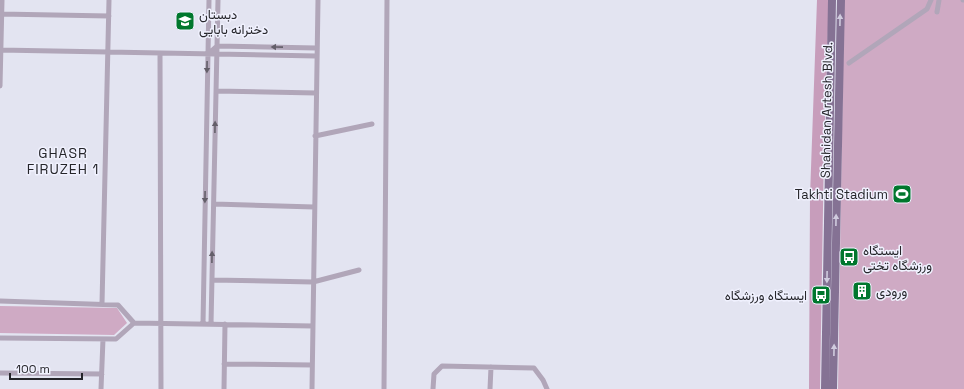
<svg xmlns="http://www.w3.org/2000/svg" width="964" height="389" font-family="'Space Grotesk',Vazirmatn,sans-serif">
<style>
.green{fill:#cfaac4}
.forest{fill:#c79dbb}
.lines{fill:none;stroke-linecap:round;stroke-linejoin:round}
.street{stroke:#b1a6b9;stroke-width:5}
.primary{stroke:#857294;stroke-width:8}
.oneway{fill:#d0cbde}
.oneway2{fill:#645f6a}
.labels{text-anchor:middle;stroke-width:3;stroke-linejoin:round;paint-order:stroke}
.poi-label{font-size:13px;fill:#25252a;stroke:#f0f1fe;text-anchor:start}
.street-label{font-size:13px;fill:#25252a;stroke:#f0f1fe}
.neighbourhood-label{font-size:14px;letter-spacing:1px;fill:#25252a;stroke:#f0f1fe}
</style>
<rect width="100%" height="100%" fill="#e3e4f1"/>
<!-- green -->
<path class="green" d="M844 0H964V389H838Z
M0 306 117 308 127 323 114 335 0 333Z"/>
<!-- forest -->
<path class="forest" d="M817 0H829L824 148 820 389H809L810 196Z"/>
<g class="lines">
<!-- street -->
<path class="street" d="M963 0H964
M937 12 939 0
M0 14 109 16
M0 50 316 56
M160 53 161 389
M208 54 217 46 316 48
M849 63 927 9 931 0
M0 86 2 0
M216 91 316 93
M315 136 372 124
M214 204 314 207
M212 280 313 282 359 270
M0 301 118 305 134 323
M102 304 109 0
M203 324 209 0
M211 324 218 0
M0 338 116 339 134 323 313 326
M224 364 312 365
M0 373 102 374
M101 389 103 339
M224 389 225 324
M312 389 318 0
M384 389 387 0
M433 389 434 374 442 366 534 368 543 380 547 389
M490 389 491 367"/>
<!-- primary -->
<path class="primary" d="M825 389 832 0
M833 389 841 0"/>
</g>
<!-- one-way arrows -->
<defs><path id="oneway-solid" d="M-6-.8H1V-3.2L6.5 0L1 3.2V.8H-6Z"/></defs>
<g class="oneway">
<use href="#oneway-solid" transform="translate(840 20) rotate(-89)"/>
<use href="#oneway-solid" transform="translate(836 220) rotate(-89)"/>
<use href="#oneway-solid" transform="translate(827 277) rotate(91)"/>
<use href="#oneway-solid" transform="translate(834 350) rotate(-89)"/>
</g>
<g class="oneway2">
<use href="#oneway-solid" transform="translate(277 47) rotate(-179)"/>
<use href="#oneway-solid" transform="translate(207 67) rotate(91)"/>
<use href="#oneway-solid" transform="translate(215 127) rotate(-89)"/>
<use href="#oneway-solid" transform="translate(205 197) rotate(91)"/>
<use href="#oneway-solid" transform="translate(212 257) rotate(-89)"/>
</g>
<!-- icons -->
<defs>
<symbol id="school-square" viewBox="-11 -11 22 22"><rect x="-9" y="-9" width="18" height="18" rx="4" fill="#00772d" stroke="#f0f1fe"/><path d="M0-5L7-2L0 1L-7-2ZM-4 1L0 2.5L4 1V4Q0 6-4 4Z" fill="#fff"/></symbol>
<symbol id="stadium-square" viewBox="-11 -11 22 22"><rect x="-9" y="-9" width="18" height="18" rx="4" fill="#00772d" stroke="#f0f1fe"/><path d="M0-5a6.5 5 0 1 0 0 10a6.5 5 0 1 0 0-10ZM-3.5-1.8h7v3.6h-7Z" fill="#fff"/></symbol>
<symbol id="bus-square" viewBox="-11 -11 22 22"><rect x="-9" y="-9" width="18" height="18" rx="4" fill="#00772d" stroke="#f0f1fe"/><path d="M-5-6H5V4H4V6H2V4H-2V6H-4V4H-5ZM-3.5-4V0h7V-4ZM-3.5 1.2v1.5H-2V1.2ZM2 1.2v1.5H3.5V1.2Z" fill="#fff"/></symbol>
<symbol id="building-square" viewBox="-11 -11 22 22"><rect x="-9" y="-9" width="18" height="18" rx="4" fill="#00772d" stroke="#f0f1fe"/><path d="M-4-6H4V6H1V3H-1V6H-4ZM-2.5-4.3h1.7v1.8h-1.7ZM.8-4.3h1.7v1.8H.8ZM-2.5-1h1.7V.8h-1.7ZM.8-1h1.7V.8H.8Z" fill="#fff"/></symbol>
</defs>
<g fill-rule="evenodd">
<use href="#school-square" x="174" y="10" width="22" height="22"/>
<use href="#stadium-square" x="891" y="183" width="22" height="22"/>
<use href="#bus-square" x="838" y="246" width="22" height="22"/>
<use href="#building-square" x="851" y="280" width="22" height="22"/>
<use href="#bus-square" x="810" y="284" width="22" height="22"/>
</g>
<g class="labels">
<!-- poi labels -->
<g class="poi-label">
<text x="199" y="19">دبستان<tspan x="199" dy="15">دخترانه بابایی</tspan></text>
<text x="888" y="199" text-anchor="end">Takhti Stadium</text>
<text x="863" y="255">ایستگاه<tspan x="863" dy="15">ورزشگاه تختی</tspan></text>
<text x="876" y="296">ورودی</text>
<text x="807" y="300" text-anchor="end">ایستگاه ورزشگاه</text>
</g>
<!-- street labels -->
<g class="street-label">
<text transform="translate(826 110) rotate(-89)" y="5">Shahidan Artesh Blvd.</text>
</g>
<!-- neighbourhood labels -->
<g class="neighbourhood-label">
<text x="63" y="158">GHASR<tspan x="63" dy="16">FIRUZEH 1</tspan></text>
</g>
</g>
<!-- scale -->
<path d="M10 373v6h72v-6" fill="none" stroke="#25252a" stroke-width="2"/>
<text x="16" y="373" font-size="12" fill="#25252a" stroke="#f0f1fe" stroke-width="3" paint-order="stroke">100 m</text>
</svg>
